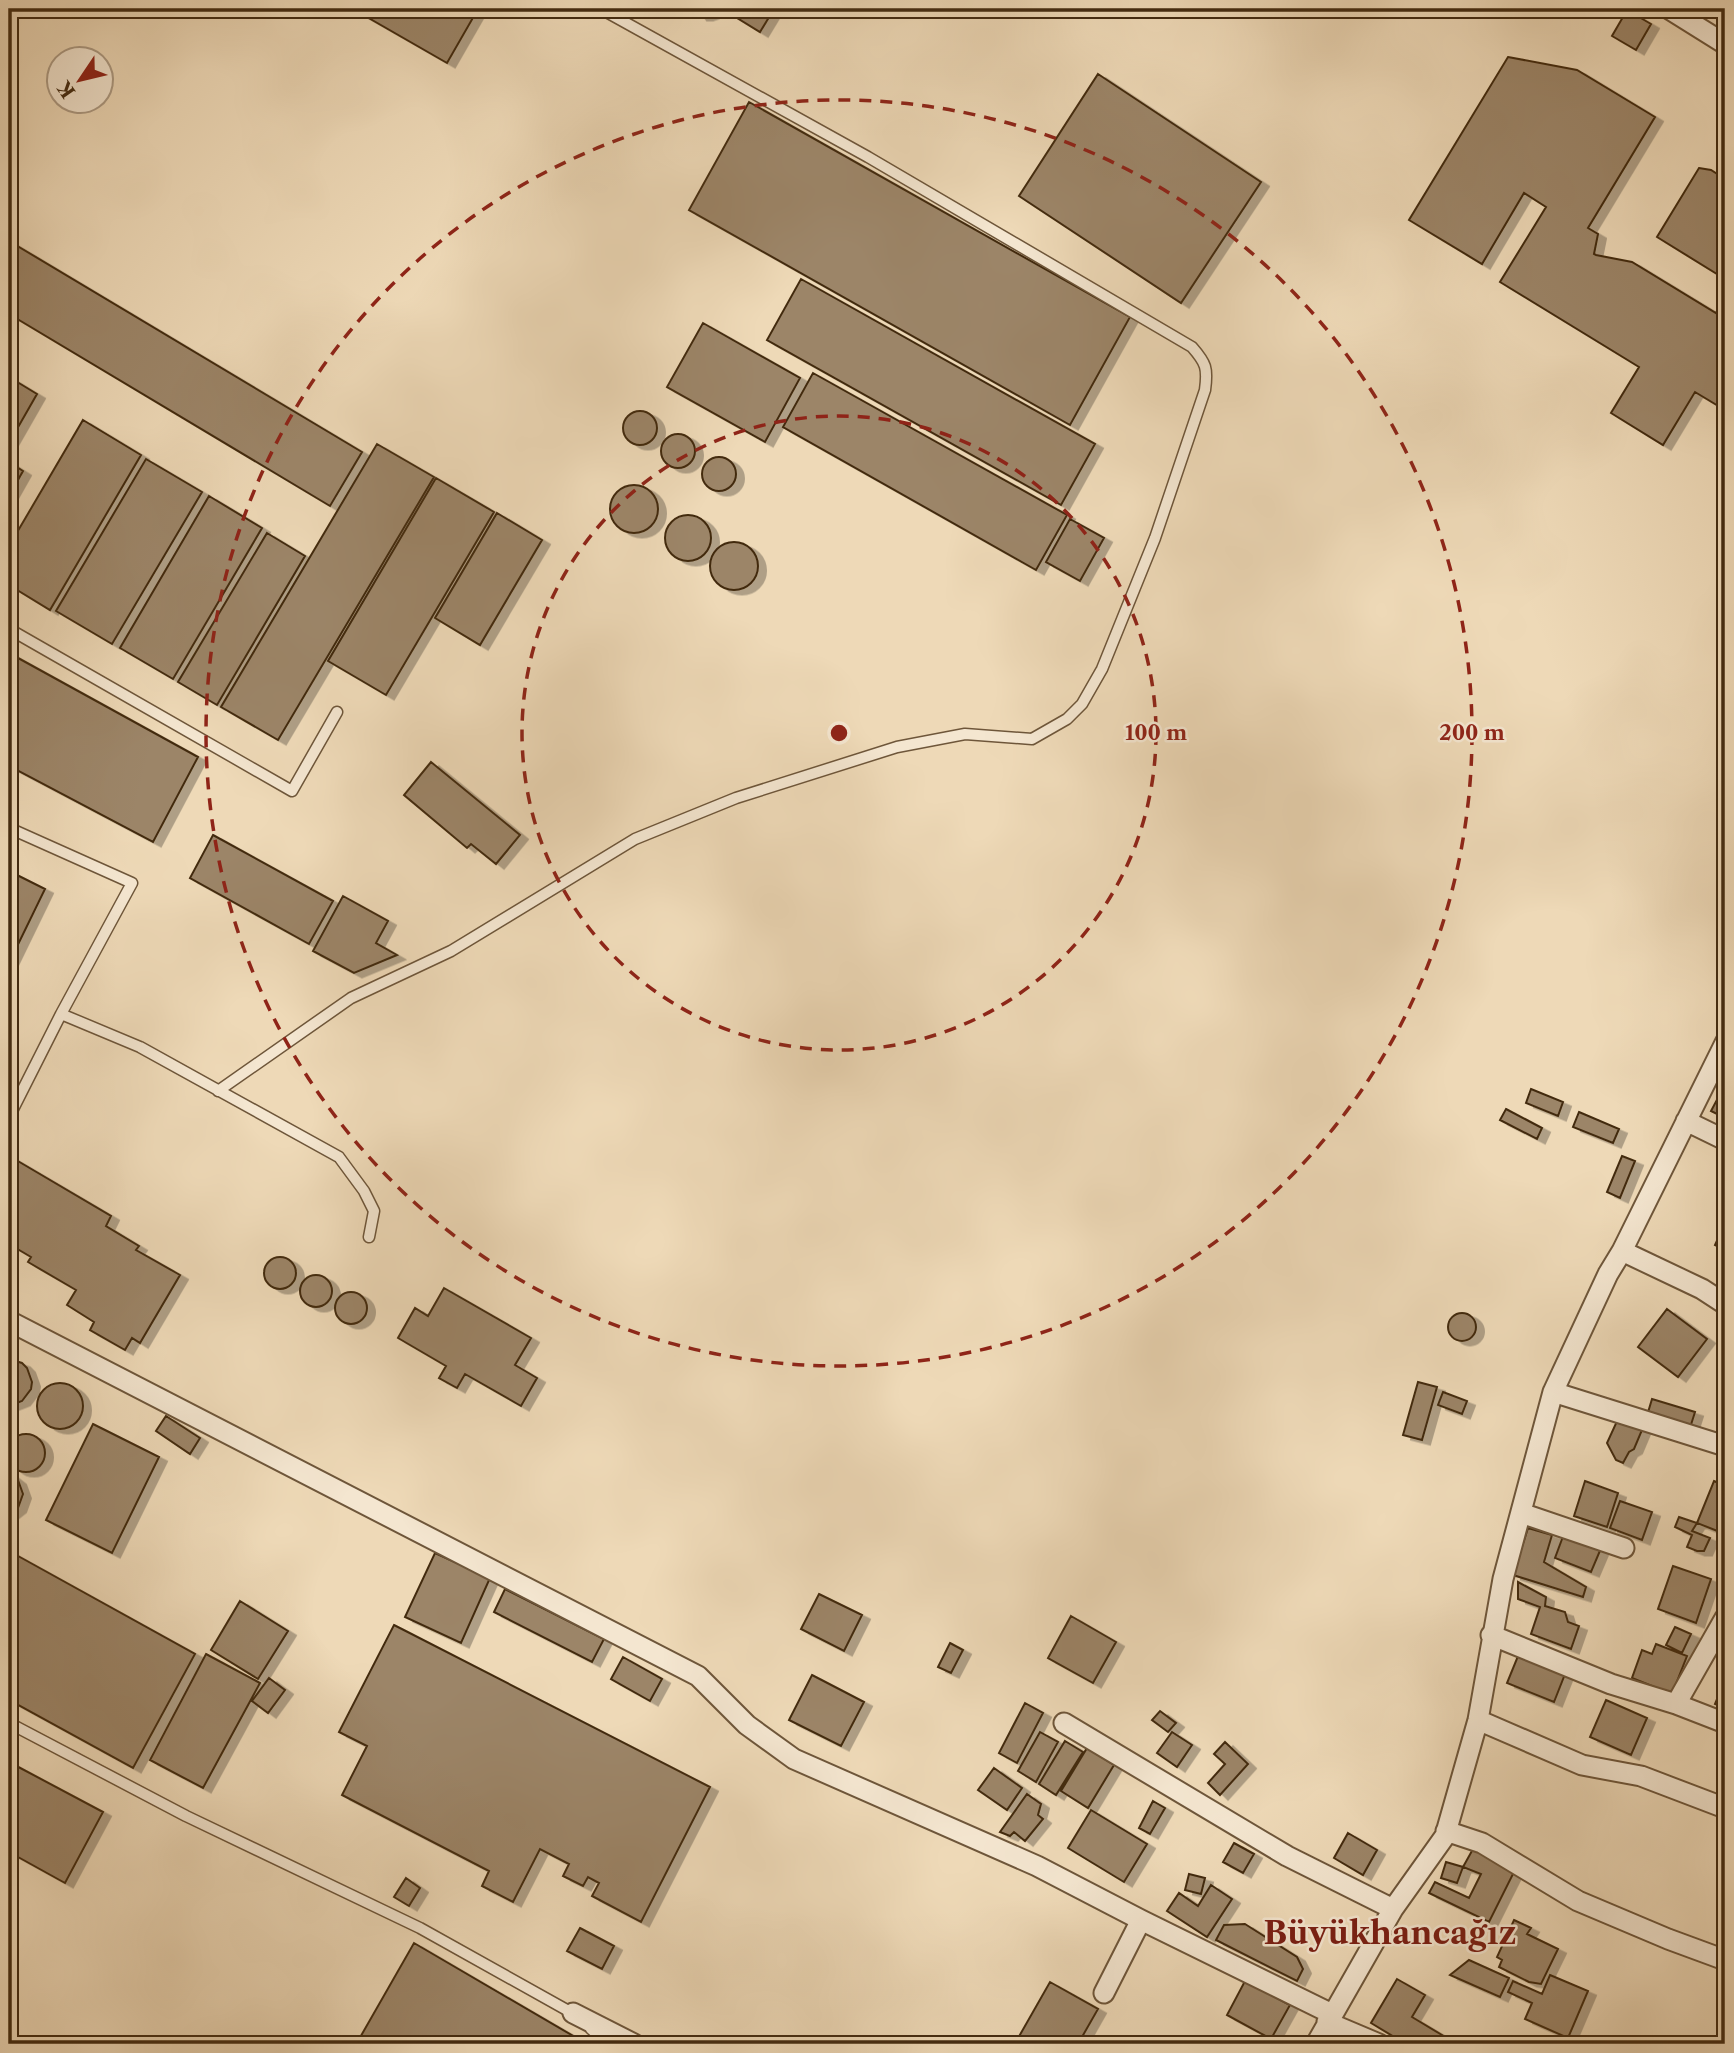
<svg xmlns="http://www.w3.org/2000/svg" width="1734" height="2053" font-family="'Libre Caslon Text',serif">
<style>
.building{fill:#9c8567;stroke:#432b11;stroke-width:2;filter:url(#shadow)}
.lines{fill:none;stroke-linecap:round;stroke-linejoin:round}
.service-casing{stroke:#6e563a;stroke-width:13}
.minor-casing{stroke:#6e563a;stroke-width:23}
.service{stroke:#f4e6d0;stroke-width:10}
.minor{stroke:#f4e6d0;stroke-width:19}
.ring{fill:none;stroke:#8f2418;stroke-width:3.5;stroke-dasharray:12 9}
.labels{text-anchor:middle;stroke-width:5;stroke-linejoin:round;paint-order:stroke}
.district-label{font-size:32px;font-weight:bold;fill:#7a1f14;stroke:#f4e6d0}
.centre{fill:#8f2418;stroke:#f4e6d0;stroke-width:3.5}
.ring-label{font-size:21px;text-anchor:middle;font-weight:bold;fill:#8f2418;stroke:#f4e6d0;stroke-width:5;stroke-linejoin:round;paint-order:stroke}
</style>
<defs>
<filter id="shadow"><feDropShadow dx="8" dy="4.5" stdDeviation="0" flood-color="#0004"/></filter>
</defs>
<rect width="100%" height="100%" fill="#eed9b7"/>
<filter id="stains"><feTurbulence type="fractalNoise" baseFrequency=".00286" numOctaves="4"/><feColorMatrix values="0 0 0 0 .2 0 0 0 0 .09 0 0 0 0 .02 0 0 0 .5 -.17"/></filter>
<radialGradient id="worn" r=".72"><stop offset=".6" stop-color="#630" stop-opacity="0"/><stop offset="1" stop-color="#630" stop-opacity=".3"/></radialGradient>
<!-- building -->
<path class="building" d="M353 9H478L447 63Z
M694 9H714L711 14 705 16H699Z
M732 9H774L760 32 729 13Z
M1627 10 1651 24 1636 50 1612 36Z
M1508 57 1577 70 1655 117 1588 228 1598 234 1594 254 1596 255 1632 262 1716 313 1725 298V410L1695 392 1663 445 1611 413 1639 367 1500 282 1546 207 1524 193 1482 264 1409 220Z
M1098 74 1261 182 1181 303 1019 196Z
M749 102 1130 317 1070 425 689 210Z
M1699 168 1711 170 1725 179V279L1657 237Z
M9 241 362 452 330 506 9 314Z
M801 279 1095 444 1061 505 767 340Z
M703 323 800 378 765 442 667 387Z
M813 373 1067 515 1036 570 783 427Z
M9 377 37 394 9 443Z
M623 428a17 17 0 1 1 34 0a17 17 0 1 1-34 0Z
M83 420 141 455 50 610 9 585V546Z
M661 451a17 17 0 1 1 34 0a17 17 0 1 1-34 0Z
M377 444 434 477 278 740 221 707Z
M702 474a17 17 0 1 1 34 0a17 17 0 1 1-34 0Z
M146 459 202 492 112 644 56 611Z
M9 462 23 471 9 496Z
M436 478 494 512 386 695 328 661Z
M610 509a24 24 0 1 1 48 0a24 24 0 1 1-48 0Z
M209 496 262 528 173 679 120 648Z
M497 513 542 540 480 645 435 618Z
M665 538a23 23 0 1 1 46 0a23 23 0 1 1-46 0Z
M1070 519 1104 538 1080 581 1046 562Z
M267 533 305 556 217 705 178 682Z
M710 566a24 24 0 1 1 48 0a24 24 0 1 1-48 0Z
M9 653 198 757 153 842 9 766Z
M431 762 520 835 496 864 471 844 467 848 404 795Z
M213 835 333 901 309 944 190 878Z
M9 871 45 889 9 963Z
M343 896 388 921 376 943 397 955 354 973 313 951Z
M1531 1089 1563 1102 1558 1116 1526 1103Z
M1719 1096 1725 1100V1118L1711 1111Z
M1506 1109 1542 1128 1537 1139 1500 1120Z
M1579 1112 1619 1129 1613 1143 1573 1127Z
M1622 1156 1635 1161 1620 1198 1607 1192Z
M11 1157 111 1216 106 1226 139 1246 136 1250 180 1275 140 1343 132 1338 125 1350 90 1330 94 1322 67 1305 76 1290 28 1262 31 1257 9 1244V1162Z
M1725 1223V1250L1715 1245Z
M264 1273a16 16 0 1 1 32 0a16 16 0 1 1-32 0Z
M300 1291a16 16 0 1 1 32 0a16 16 0 1 1-32 0Z
M444 1288 531 1338 515 1365 537 1378 521 1406 465 1374 457 1388 439 1378 446 1366 398 1338 415 1308 428 1316Z
M335 1308a16 16 0 1 1 32 0a16 16 0 1 1-32 0Z
M1667 1309 1707 1339 1678 1377 1638 1347Z
M1448 1327a14 14 0 1 1 28 0a14 14 0 1 1-28 0Z
M9 1359 22 1363 27 1368 32 1382 31 1389 22 1401 9 1406Z
M1418 1382 1437 1387 1422 1440 1403 1435Z
M37 1406a23 23 0 1 1 46 0a23 23 0 1 1-46 0Z
M1443 1392 1467 1401 1462 1414 1438 1405Z
M1652 1399 1695 1412 1689 1431 1646 1419Z
M166 1416 200 1438 190 1454 156 1431Z
M1618 1419 1642 1430 1634 1449 1629 1452 1623 1463 1616 1460 1607 1443Z
M93 1424 159 1457 112 1553 46 1520Z
M7 1453a19 19 0 1 1 38 0a19 19 0 1 1-38 0Z
M9 1473 18 1480 23 1494 18 1508 9 1515Z
M1585 1481 1618 1493 1607 1527 1574 1516Z
M1714 1481 1725 1486V1534L1697 1523Z
M1620 1501 1652 1512 1642 1540 1610 1528Z
M1679 1517 1697 1523 1692 1531 1710 1538 1704 1551H1697L1687 1547 1692 1535 1675 1527Z
M1528 1528 1552 1535 1544 1562 1586 1587 1583 1597 1513 1575Z
M1565 1531 1602 1546 1591 1572 1555 1558Z
M9 1551 195 1654 133 1768 9 1700Z
M435 1553 490 1578 461 1643 405 1617Z
M1673 1566 1711 1579 1696 1623 1658 1609Z
M1518 1582 1546 1597 1545 1606 1565 1612 1568 1622 1579 1626 1571 1649 1531 1634 1540 1607 1518 1599Z
M505 1589 604 1639 592 1662 494 1612Z
M819 1594 862 1615 844 1651 801 1629Z
M240 1601 288 1631 258 1679 211 1650Z
M1071 1616 1116 1642 1093 1683 1048 1658Z
M394 1625 710 1787 641 1922 592 1896 599 1883 588 1877 583 1886 563 1876 569 1864 540 1849 513 1902 482 1886 489 1871 342 1795 367 1746 339 1732Z
M1675 1627 1691 1634 1682 1653 1666 1645Z
M950 1643 963 1650 951 1673 938 1667Z
M1656 1644 1687 1656 1672 1694 1632 1678 1642 1650 1652 1654Z
M206 1654 260 1683 203 1788 150 1760Z
M1518 1656 1565 1674 1554 1702 1507 1683Z
M623 1657 662 1679 650 1701 611 1679Z
M812 1675 864 1702 841 1746 789 1720Z
M269 1678 285 1690 268 1713 252 1701Z
M1725 1680V1708L1715 1704Z
M1606 1700 1647 1718 1631 1755 1590 1737Z
M1025 1703 1043 1713 1017 1763 999 1753Z
M1160 1711 1176 1723 1168 1732 1152 1720Z
M1040 1732 1058 1742 1036 1782 1018 1771Z
M1172 1732 1192 1745 1177 1767 1157 1753Z
M1065 1741 1083 1752 1056 1795 1039 1784Z
M1225 1742 1248 1764 1220 1795 1208 1783 1225 1764 1214 1754Z
M1087 1748 1114 1765 1088 1808 1061 1791Z
M9 1762 103 1812 65 1883 9 1852Z
M994 1768 1022 1788 1007 1810 978 1790Z
M1027 1794 1041 1804 1038 1815 1043 1819 1025 1841 1014 1832 1010 1836 1000 1832Z
M1153 1801 1165 1808 1150 1834 1139 1828Z
M1091 1810 1147 1844 1124 1882 1068 1848Z
M1348 1833 1377 1850 1363 1875 1334 1858Z
M1234 1843 1254 1854 1243 1873 1223 1862Z
M1473 1849 1515 1870 1489 1922 1429 1893 1435 1882 1469 1898 1481 1874 1463 1867Z
M1446 1862 1463 1867 1457 1883 1441 1878Z
M1189 1874 1205 1878 1201 1894 1185 1890Z
M406 1878 420 1888 409 1906 394 1897Z
M1211 1885 1232 1899 1207 1937 1167 1911 1179 1893 1198 1906Z
M1514 1920 1531 1928 1527 1934 1558 1949 1541 1984 1529 1982 1499 1967 1502 1960 1497 1957Z
M1245 1924 1297 1957 1303 1969 1297 1981 1216 1940 1224 1925Z
M580 1928 614 1946 602 1969 567 1951Z
M414 1943 587 2044H364L358 2041Z
M1469 1960 1509 1978 1500 1997 1450 1975Z
M1550 1975 1588 1991 1568 2038 1525 2019 1532 2003 1508 1992 1513 1981 1542 1994Z
M1397 1979 1425 1995 1412 2017 1447 2038 1443 2044H1424L1413 2038 1406 2044 1371 2023Z
M1245 1981 1290 2005 1271 2039 1227 2015Z
M1050 1982 1098 2009 1078 2044H1025L1017 2040Z"/>
<g class="lines">
<defs>
<path id="service" d="M9 629 292 791 337 712
M9 828 132 883 61 1014 9 1117
M61 1014 140 1047 339 1157 364 1191 374 1211 369 1237
M218 1091 351 998 451 951 635 839 736 798 897 747 965 734 1032 739 1067 719 1082 704 1102 669 1155 538 1205 390C1208 368 1206 363 1192 347L868 157 601 9
M9 1723 186 1816 420 1928 574 2014
M591 2029 608 2044"/>
<path id="minor" d="M1669 9 1725 44
M1686 1121 1725 1140
M1622 1251 1702 1289 1725 1304
M9 1321 698 1676 747 1725 794 1759 1037 1866 1141 1920 1332 2014
M1553 1392 1725 1446
M1521 1513 1624 1548
M1491 1635 1611 1684 1676 1704 1725 1618
M1676 1704 1725 1723
M1478 1720 1582 1765 1641 1776 1725 1808
M1064 1723 1287 1856 1393 1909
M1446 1831 1482 1843 1578 1901 1668 1939 1725 1960
M1104 1993 1141 1920
M573 2013 634 2044
M1327 2022 1379 2044
M1316 2044 1393 1909 1445 1836 1478 1720 1503 1579 1553 1392 1608 1274 1622 1251 1725 1043"/>
</defs>
<!-- service casing -->
<use href="#service" class="service-casing"/>
<!-- minor casing -->
<use href="#minor" class="minor-casing"/>
<!-- service -->
<use href="#service" class="service"/>
<!-- minor -->
<use href="#minor" class="minor"/>
</g>
<!-- distance rings -->
<g class="ring">
<circle cx="839" cy="733" r="317"/>
<circle cx="839" cy="733" r="633"/>
</g>
<g class="labels">
<!-- district labels -->
<g class="district-label">
<text x="1390" y="1944">Büyükhancağız</text>
</g>
</g>
<circle cx="839" cy="733" r="10" class="centre"/>
<g class="ring-label">
<text x="1156" y="740">100 m</text>
<text x="1472" y="740">200 m</text>
</g>
<!-- margin -->
<rect width="1734" height="2053" fill="none" stroke="#eed9b7" stroke-width="35"/>
<rect x="10" y="10" width="1713" height="2032" fill="none" stroke="#432b11" stroke-width="3.5"/>
<rect x="18" y="18" width="1699" height="2018" fill="none" stroke="#432b11" stroke-width="2"/>
<!-- north arrow -->
<g transform="translate(80 80) rotate(235)"><circle r="33" fill="#f4e6d0" stroke="#ad9b84" stroke-width="2"/>
<path d="M0-5L12 26L0 18L-12 26Z" fill="#8f2418"/>
<text y="-10" font-size="19" font-weight="bold" text-anchor="middle" fill="#432b11">K</text>
</g>
<rect width="100%" height="100%" filter="url(#stains)"/>
<rect width="100%" height="100%" fill="url(#worn)"/>
</svg>
